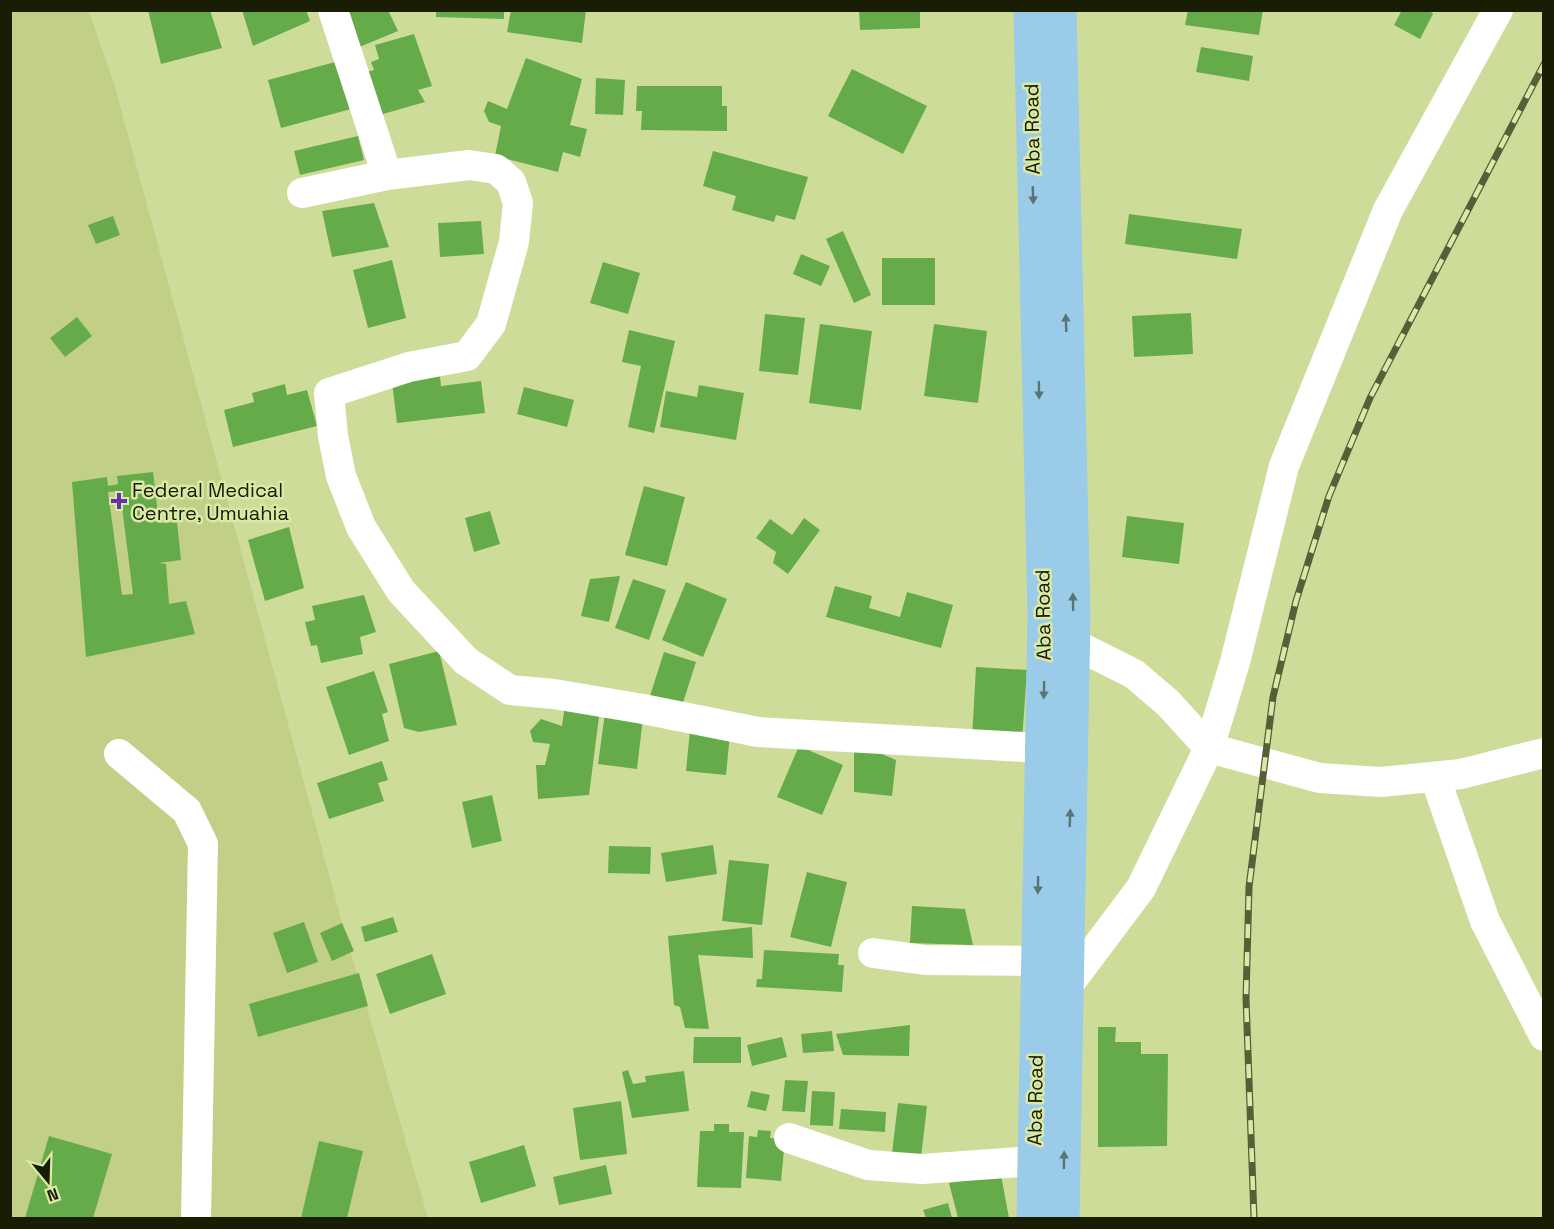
<svg xmlns="http://www.w3.org/2000/svg" width="1554" height="1229" font-family="'Space Grotesk',sans-serif">
<style>
.built{fill:#c2d087}
.building{fill:#66ab4a;fill-rule:evenodd}
.lines{fill:none;stroke-linecap:round;stroke-linejoin:round}
.minor{stroke:#fff;stroke-width:30}
.major{stroke:#9acbe9;stroke-width:33}
.rail-casing{stroke:#575f38;stroke-width:7}
.rail{stroke:#dbe9a7;stroke-width:4.5;stroke-dasharray:14;stroke-linecap:butt}
.oneway{fill:#5a7476}
.poi-dot{fill:#6534ac;stroke:#dbe9a7;stroke-width:2}
.labels{text-anchor:middle;stroke-width:5;stroke-linejoin:round;paint-order:stroke}
.street-label{font-size:20px;fill:#191d04;stroke:#dbe9a7}
.poi-label{font-size:20px;fill:#191d04;stroke:#dbe9a7;text-anchor:start}
</style>
<rect width="100%" height="100%" fill="#cedc9a"/>
<!-- built -->
<path class="built" d="M10 11H89L115 87 340 915 428 1218H11Z"/>
<!-- building -->
<path class="building" d="M148 10H210L222 48 161 64Z
M242 10H306L310 21 253 46Z
M343 10H388L398 31 357 48Z
M436 10H504V19L436 17Z
M511 10H586L582 43 507 32Z
M859 10H920V28L860 30Z
M1188 10H1263L1259 35 1185 25Z
M1402 10H1429L1433 14 1420 39 1394 25Z
M414 34 432 86 418 90 425 102 376 116 366 72 374 70 371 62 379 59 375 45Z
M1201 47 1253 56 1249 81 1196 72Z
M526 58 582 79 570 125 587 129 580 157 563 152 558 172 495 156 501 126 489 122 484 111 488 101 507 109Z
M339 61 351 109 281 128 268 80Z
M852 69 927 106 903 154 828 116Z
M596 78 625 80 623 115 595 114Z
M637 86H722V106H727V131L641 130 642 111H636Z
M358 136 364 160 300 175 294 151Z
M713 151 808 177 795 220 776 215 774 222 732 210 736 196 703 186Z
M374 203 389 247 332 257 322 211Z
M1129 214 1242 229 1237 259 1125 244Z
M113 216 120 235 96 244 88 225Z
M481 221 484 254 440 257 438 223Z
M843 231 871 295 854 303 826 239Z
M801 254 830 266 821 286 793 274Z
M882 258H935V305H882Z
M392 260 406 318 368 328 353 270Z
M603 262 640 273 628 314 590 303Z
M1191 313 1193 354 1134 357 1132 316Z
M765 314 805 318 798 375 759 371Z
M77 317 92 336 65 357 50 338Z
M820 324 872 331 861 410 809 403Z
M934 324 987 331 978 403 924 396Z
M629 330 675 341 654 433 628 427 641 366 622 362Z
M440 376 441 386 481 381 485 413 397 423 392 382Z
M285 384 287 395 307 390 317 426 233 447 224 410 254 402 252 393Z
M699 385 744 393 736 440 660 427 666 391 697 397Z
M524 387 574 400 567 427 517 414Z
M153 472 159 523 177 522 181 560 159 563 166 564 169 604 186 601 195 634 86 657 72 482 107 477 108 486 118 484 117 476ZM120 491 133 594 122 595 108 492Z
M644 486 685 497 667 566 625 555Z
M490 511 500 544 474 552 465 518Z
M1127 516 1184 523 1179 564 1122 557Z
M804 518 820 530 788 574 773 563 776 552 756 538 770 519 792 535Z
M289 527 304 588 265 601 248 540Z
M620 576 609 622 581 616 590 579Z
M633 579 666 590 649 640 615 628Z
M686 582 727 599 703 657 662 640Z
M835 586 872 596 869 608 900 617 907 592 953 605 941 648 826 617Z
M364 595 376 632 360 637 363 654 321 663 317 645 311 646 305 622 315 620 312 606Z
M439 651 457 725 419 732 404 728 389 664Z
M664 652 696 662 681 709 649 699Z
M976 667 1027 670 1022 742 972 739Z
M374 671 388 712 382 714 389 741 349 755 326 687Z
M565 705 600 709 589 795 538 799 536 765H545L550 744 533 742 530 731 541 719 562 726Z
M605 713 643 718 637 769 598 764Z
M690 730 730 734 726 775 686 771Z
M854 742 896 760 892 796 854 792Z
M799 746 843 765 822 815 777 797Z
M382 761 388 780 378 783 384 801 329 819 317 783Z
M492 795 502 841 472 848 462 802Z
M713 845 717 874 666 882 661 853Z
M609 846 651 847 650 874 608 873Z
M729 860 769 864 762 925 722 921Z
M807 872 847 882 831 947 790 937Z
M912 906 965 909 973 945 910 943Z
M393 917 398 932 365 942 361 927Z
M304 922 318 962 287 973 273 933Z
M342 923 354 951 332 961 320 933Z
M752 927 753 958 698 955 709 1029 685 1028 680 1007 674 1005 668 936Z
M764 950 839 954 838 965H844L842 992 756 987 757 979H762Z
M432 954 446 994 390 1014 376 974Z
M359 973 368 1006 258 1037 249 1004Z
M910 1025 909 1056 843 1055 836 1034Z
M1098 1027H1116L1115 1042H1141V1054H1168L1167 1146 1098 1147Z
M832 1031 834 1051 803 1053 801 1034Z
M694 1037H741V1063H693Z
M782 1037 787 1057 752 1066 747 1045Z
M628 1070 633 1084 646 1082 645 1076 684 1071 689 1111 632 1118 622 1072Z
M785 1080 808 1081 805 1112 782 1111Z
M751 1091 770 1095 766 1111 747 1107Z
M812 1091 835 1092 833 1126 810 1125Z
M621 1101 627 1154 580 1160 573 1108Z
M898 1103 927 1106 921 1157 892 1153Z
M841 1109 886 1112 885 1132 839 1129Z
M714 1124H729V1132H744L741 1188 697 1187 700 1131H714Z
M758 1130 771 1131 770 1138 785 1139 781 1181 746 1178 749 1136 757 1137Z
M49 1136 112 1154 93 1218H25Z
M319 1141 363 1151 347 1218H301Z
M524 1145 536 1186 481 1203 469 1162Z
M606 1165 612 1194 559 1205 553 1177Z
M1001 1175 1009 1218H958L949 1183Z
M948 1203 952 1218H926L923 1210Z"/>
<g class="lines">
<!-- minor -->
<path class="minor" d="M333 10 387 175
M302 193 387 175 469 165 496 169 511 182 518 203 514 242 491 324 467 356 409 367 329 393 333 436 341 476 361 527 401 591 466 661 510 690 554 694 643 709 758 732 1041 748
M1074 644 1134 674 1168 703 1209 748 1320 778 1381 782 1461 774 1544 753
M119 754 187 811 203 844 196 1218
M1435 777 1485 921 1544 1036
M873 953 925 960 1037 961
M1066 988 1141 888 1209 748 1235 662 1284 466 1388 210 1498 10
M789 1138 868 1165 922 1169 1034 1161"/>
<!-- major -->
<path class="major" d="M1030 10 1044 615 1033 1218
M1060 10 1074 615 1063 1218"/>
<defs>
<path id="rail" d="M1254 1218 1246 998 1249 887 1273 697 1296 601 1329 496 1370 398 1544 64"/>
</defs>
<!-- rail casing -->
<use href="#rail" class="rail-casing"/>
<!-- rail -->
<use href="#rail" class="rail"/>
</g>
<!-- one-way arrows -->
<defs><path id="oneway-solid" d="M-6-.8H1V-3.2L6.5 0L1 3.2V.8H-6Z" transform="scale(1.5)"/></defs>
<g class="oneway">
<use href="#oneway-solid" transform="translate(1033 195) rotate(88)"/>
<use href="#oneway-solid" transform="translate(1066 323) rotate(-92)"/>
<use href="#oneway-solid" transform="translate(1039 390) rotate(89)"/>
<use href="#oneway-solid" transform="translate(1073 602) rotate(-91)"/>
<use href="#oneway-solid" transform="translate(1044 690) rotate(91)"/>
<use href="#oneway-solid" transform="translate(1070 818) rotate(-88)"/>
<use href="#oneway-solid" transform="translate(1038 885) rotate(91)"/>
<use href="#oneway-solid" transform="translate(1064 1160) rotate(-89)"/>
</g>
<!-- markers -->
<path class="poi-dot" d="M116 492h6v6h6v6h-6v6h-6v-6h-6v-6h6z"/>
<g class="labels">
<!-- street labels -->
<g class="street-label">
<text transform="translate(1032 129) rotate(-91)" y="7">Aba Road</text>
<text transform="translate(1043 615) rotate(-91)" y="7">Aba Road</text>
<text transform="translate(1035 1100) rotate(-89)" y="7">Aba Road</text>
</g>
<!-- poi labels -->
<g class="poi-label">
<text x="132" y="497">Federal Medical<tspan x="132" dy="23">Centre, Umuahia</tspan></text>
</g>
</g>
<!-- border -->
<rect width="1554" height="1229" fill="none" stroke="#191d04" stroke-width="24"/>
<!-- north arrow -->
<g transform="translate(48 1181) rotate(161)" stroke="#dbe9a7" stroke-width="4.5" paint-order="stroke">
<path d="M0-4.5L10 22L0 15L-10 22Z" fill="#191d04"/>
<text y="-9" font-size="16" font-weight="bold" text-anchor="middle" fill="#191d04">N</text>
</g>
</svg>
